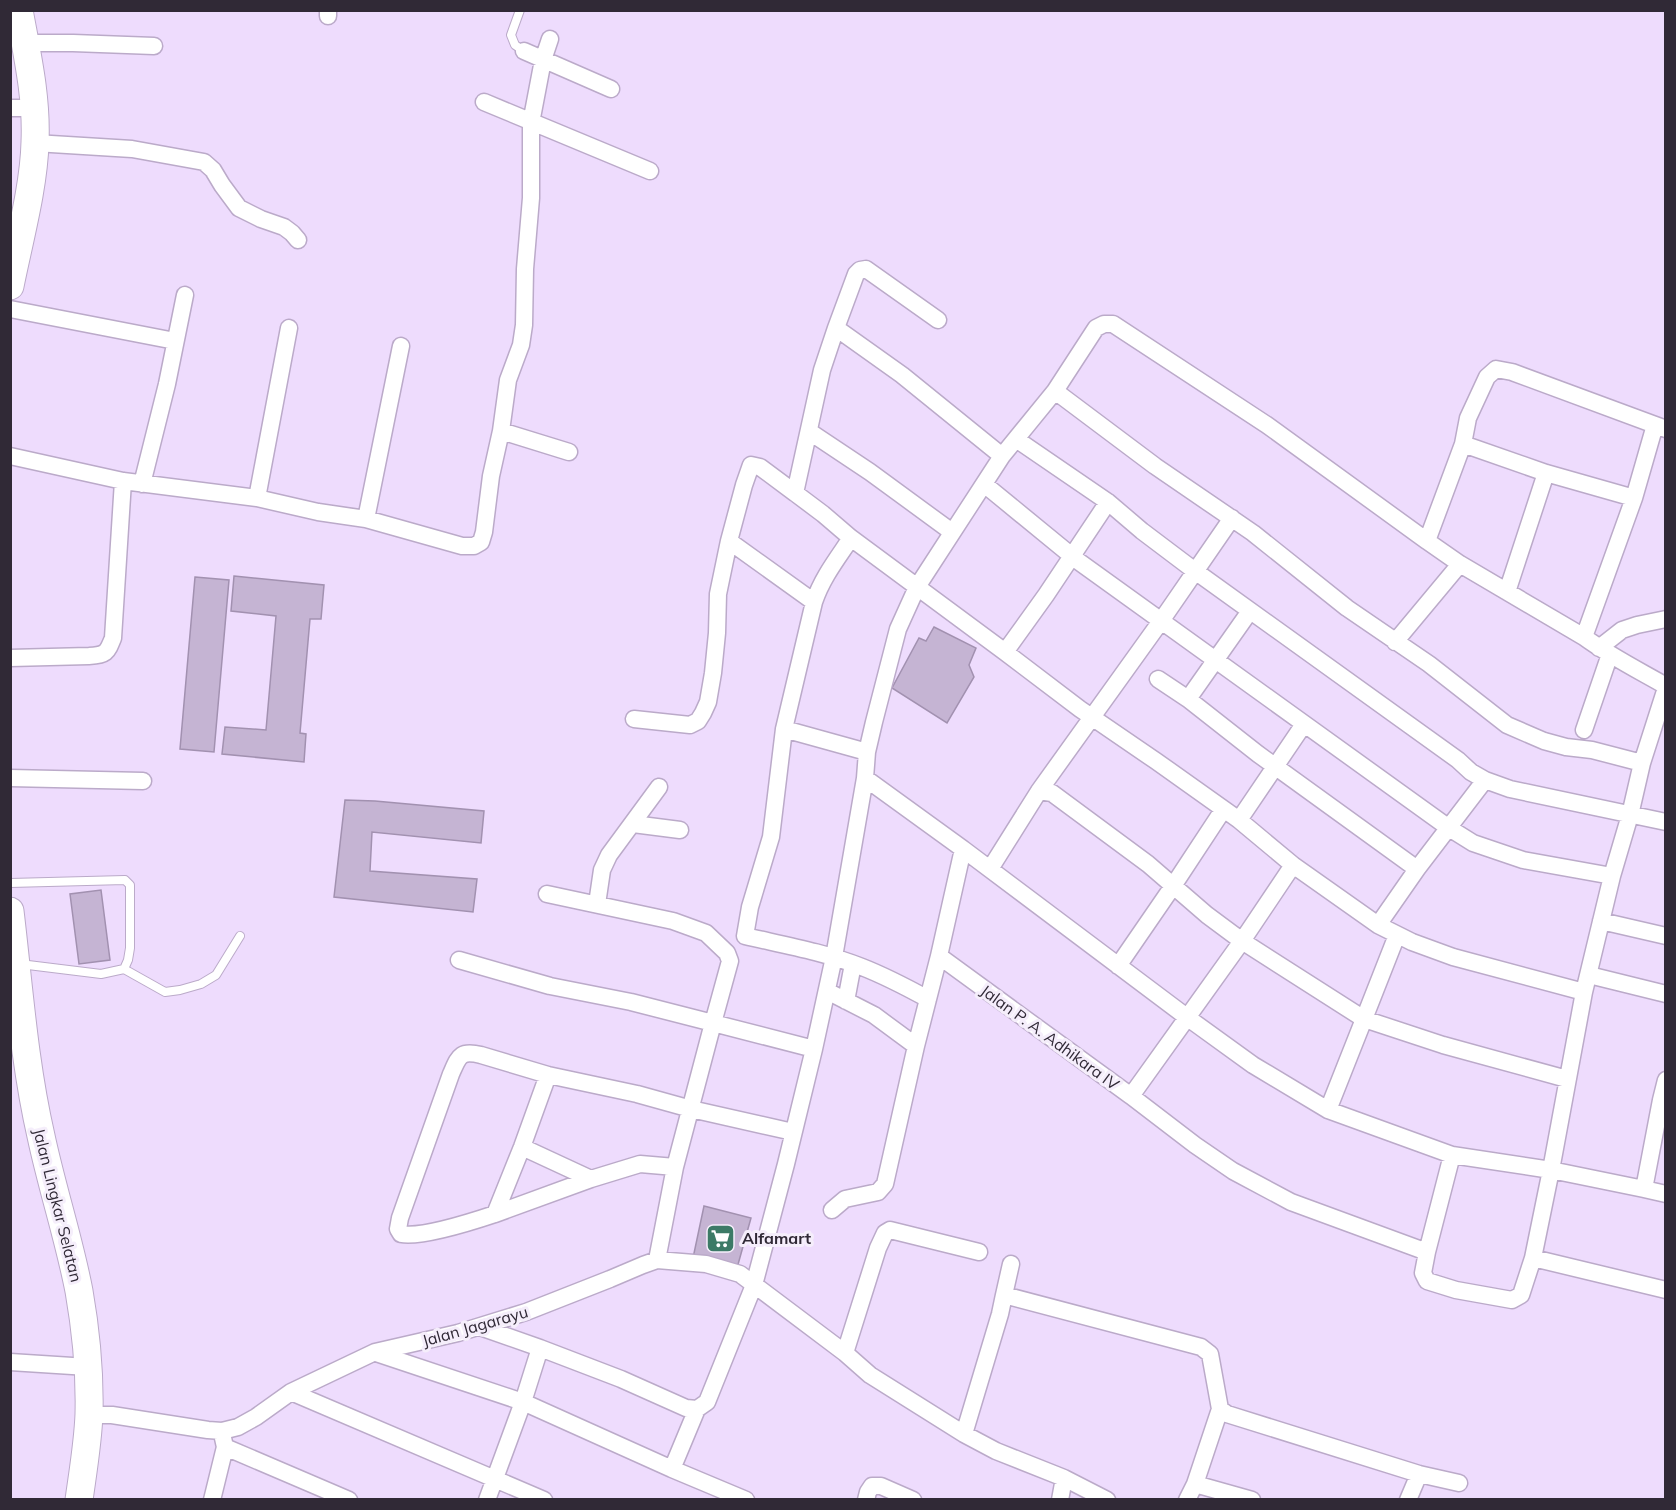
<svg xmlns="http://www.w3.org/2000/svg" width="1676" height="1510" font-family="Mulish,sans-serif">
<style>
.building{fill:#c5b4d3;stroke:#a291b0;stroke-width:1.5}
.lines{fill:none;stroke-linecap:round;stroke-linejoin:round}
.service-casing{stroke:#bbaac9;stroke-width:10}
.minor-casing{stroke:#bbaac9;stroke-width:19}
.trunk-casing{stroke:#bbaac9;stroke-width:29}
.service{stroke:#fff;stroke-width:8}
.minor{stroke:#fff;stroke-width:16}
.trunk{stroke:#fff;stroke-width:27}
.labels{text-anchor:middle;stroke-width:6;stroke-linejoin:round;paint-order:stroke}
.street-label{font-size:16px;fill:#302936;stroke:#f5eefb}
.poi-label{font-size:16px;font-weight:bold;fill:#302936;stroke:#f5eefb;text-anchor:start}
</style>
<rect width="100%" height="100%" fill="#eedcfd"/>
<!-- building -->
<path class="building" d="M234 576 324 585 321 619H310L300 733 306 734 304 762 222 754 225 727 266 730 276 616 231 611Z
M195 577 229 580 214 752 180 749Z
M934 627 976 648 969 665 974 677 947 723 892 688 919 638 926 641Z
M345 800 375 801 484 811 481 843 372 832 370 871 477 879 473 912 334 897Z
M101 890 110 960 79 964 70 894Z
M704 1206 751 1218 737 1268 693 1258Z"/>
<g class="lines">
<defs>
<path id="service" d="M520 10 511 35 515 45 524 51
M10 883 125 880 130 885V948L128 960 124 969 101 974 20 964
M124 969 165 992 180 990 201 984 216 975 240 936"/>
<path id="minor" d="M328 16V10
M25 43H73L154 46
M524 51 611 89
M484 102 650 171
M10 108H35
M35 143 132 149 204 162 213 170 222 185 239 208 261 219 284 227 292 233 298 240
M10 309 175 341
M836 328 856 274 860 270 866 269 938 320
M1055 391 1096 328 1104 324H1113L1267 425 1427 541
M1666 429 1512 372 1496 369 1487 377 1468 418 1463 444 1427 541 1460 564 1584 637C1610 656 1638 670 1666 686
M501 431 508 380 521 345 524 325 525 269 531 198V123L543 60 550 39
M810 432 870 472 952 532
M1016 439 1108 502 1142 531 1195 571 1458 760 1471 772 1485 780 1510 789 1666 822
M1463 444 1546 473 1634 498
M10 456 123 481 257 498 318 512 366 519 462 546H474L481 542 484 532 491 476 501 431 569 452
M1002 456 1055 391 1155 466 1253 533 1347 608 1429 664 1507 725 1544 741 1566 747 1592 750 1642 763
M142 484 167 384 185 295
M984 484 1078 561 1449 828 1473 843 1523 860 1612 876
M257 498 289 328
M366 519 401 346
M851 538C837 559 822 578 814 602L784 729 771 837 750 907 745 936C784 945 824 952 862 967 885 976 906 987 928 999
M729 541 814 602
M1507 592 1546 473
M1584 637 1634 498 1655 425
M1395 642 1460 564
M1599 648 1622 630 1637 625 1666 619
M1005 652 1046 595 1108 502
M10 658 89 656C106 655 107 653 113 638L123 481
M1158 679 1188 699 1258 754 1417 869
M1666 688 1642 763 1630 815 1612 876 1584 992 1551 1170 1644 1189 1661 1100 1666 1101
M1188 699 1250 611
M634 719 690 725 698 721 703 713 708 702 713 673 717 633 718 594 729 541 744 485 751 465 760 467 795 493
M784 729 867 752
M1584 730 1610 654
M10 778 143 781
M865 778 963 849
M1039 791 1052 793 1148 864 1207 915 1242 941 1293 865
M1239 820 1304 724
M633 824 680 830
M990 869 1039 791 1161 621 1232 518
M547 894 673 921 706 933 727 953 730 961 713 1023 814 1049
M597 904 602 870 609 855 659 787
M1601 921 1666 936
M1378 925 1417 869 1485 780
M939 956 963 849 1188 1018 1253 1065 1328 1110 1452 1155
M459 960 550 986 631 1002 713 1023 675 1167 640 1164 591 1179 495 1214
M1118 966 1173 886 1223 810
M1589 975 1666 994
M827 991 874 1015 916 1046
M846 1001 853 964
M548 1075 522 1147 495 1214C474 1221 422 1238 401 1234L398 1229 400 1218 451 1074C459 1056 460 1050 481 1055L548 1075 637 1094 691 1109 793 1132
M1131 1096 1242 941 1364 1019 1397 935
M1661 1100 1666 1080
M1328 1110 1364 1019 1443 1045 1567 1079
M522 1147 591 1179
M1644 1189 1666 1194
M832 1210 845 1199 878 1192 885 1184 916 1046 939 956 1131 1096 1195 1145 1233 1171 1291 1202 1427 1252 1452 1155 1551 1170 1533 1258 1521 1295 1512 1300 1456 1290 1427 1281 1423 1273 1427 1252
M1533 1258 1666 1290
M657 1260 675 1167
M1004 1295 1011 1264
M480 1327 540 1348 523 1402 487 1500
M540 1348 621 1379 686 1408 697 1409 707 1402 754 1285 786 1164 814 1049 834 957 865 778 867 752 874 722 898 629 917 587 1002 456 902 375 836 328 822 370 795 493 823 514 851 538 1005 652 1080 709 1156 761 1239 820 1293 865 1378 925 1412 942 1453 957 1584 992
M376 1353 523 1402 672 1469 746 1500
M845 1353 878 1248 885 1233 890 1230 979 1252
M10 1362 88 1367
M291 1392 544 1500
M89 1415H112L208 1430 222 1431 238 1427 256 1417 291 1392 375 1352 458 1333 526 1312 610 1279 643 1265 657 1260 706 1264 740 1274 845 1353 870 1375 964 1434 996 1451 1064 1478 1107 1500
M964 1434 1000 1314 1004 1295 1201 1347 1210 1354 1220 1409 1227 1414 1419 1474 1459 1483
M225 1447 349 1500
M672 1469 697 1409
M1195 1484 1220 1409
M212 1500 225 1447 223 1438
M866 1500 868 1492 872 1486H881L913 1500
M1060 1500 1064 1478
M1187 1500 1195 1484 1252 1500
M1408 1500 1419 1474"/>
<path id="trunk" d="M10 286C19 241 34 187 35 142 37 97 27 54 19 10
M10 911C19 986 24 1062 41 1136 52 1188 69 1239 79 1291 86 1331 90 1373 89 1414 88 1442 83 1471 79 1500"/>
</defs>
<!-- service casing -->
<use href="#service" class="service-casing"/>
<!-- minor casing -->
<use href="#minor" class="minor-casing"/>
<!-- trunk casing -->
<use href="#trunk" class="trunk-casing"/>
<!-- service -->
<use href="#service" class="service"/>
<!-- minor -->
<use href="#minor" class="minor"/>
<!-- trunk -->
<use href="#trunk" class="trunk"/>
</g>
<!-- icons -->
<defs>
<symbol id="supermarket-square" viewBox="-11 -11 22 22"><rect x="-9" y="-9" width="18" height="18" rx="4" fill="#3c7a66" stroke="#f5eefb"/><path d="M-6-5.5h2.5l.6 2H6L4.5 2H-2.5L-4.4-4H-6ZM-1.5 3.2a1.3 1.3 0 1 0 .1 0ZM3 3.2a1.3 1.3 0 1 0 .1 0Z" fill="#fff"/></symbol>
</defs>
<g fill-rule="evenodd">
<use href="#supermarket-square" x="704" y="1222" width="33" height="33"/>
</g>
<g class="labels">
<!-- street labels -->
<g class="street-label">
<text transform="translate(1050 1037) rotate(36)" y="6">Jalan P. A. Adhikara IV</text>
<text transform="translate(58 1205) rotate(76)" y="6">Jalan Lingkar Selatan</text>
<text transform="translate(475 1326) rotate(-16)" y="6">Jalan Jagarayu</text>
</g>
<!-- poi labels -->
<g class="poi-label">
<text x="742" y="1244">Alfamart</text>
</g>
</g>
<!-- border -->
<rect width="1676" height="1510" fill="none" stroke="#302936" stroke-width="24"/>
</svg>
